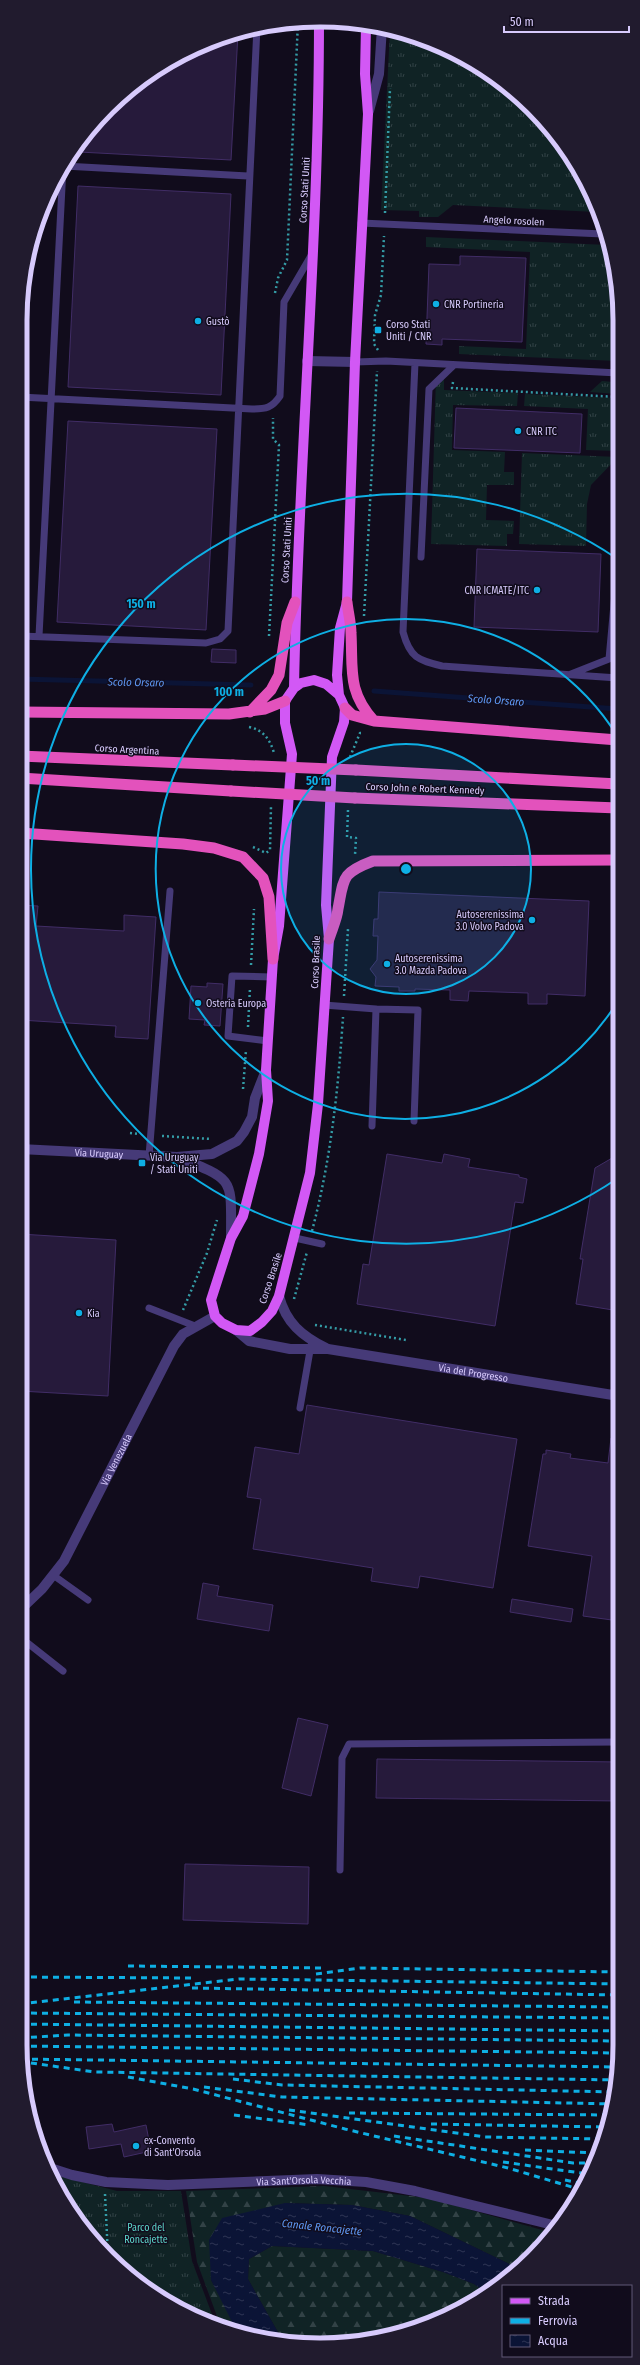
<svg xmlns="http://www.w3.org/2000/svg" width="640" height="2365" font-family="'Fira Sans Condensed',sans-serif">
<style>
.grass{fill:url(#grass-tufts)}
.forest{fill:url(#forest-firs)}
.water{fill:url(#water-ripples)}
.lines{fill:none;stroke-linecap:round;stroke-linejoin:round}
.stream{stroke:#0b1436;stroke-width:5}
.building{fill:#261a3b;stroke:#412d66}
.path{stroke:#349ca6;stroke-width:2.5;stroke-dasharray:2 3;stroke-linecap:butt}
.service{stroke:#463a78;stroke-width:7}
.minor{stroke:#463a78;stroke-width:10}
.tertiary{stroke:#463a78;stroke-width:10}
.primary{stroke:#d258f5;stroke-width:10}
.trunk{stroke:#e352bc;stroke-width:11}
.rail{stroke:#0eafe4;stroke-width:3;stroke-dasharray:6 5;stroke-linecap:butt}
.trunk-bridge{stroke:#e352bc;stroke-width:11}
.ring{fill:none;stroke:#0eafe4;stroke-width:2}
.poi-dot{fill:#0eafe4;stroke:#110c1c;stroke-width:1.5}
.labels{text-anchor:middle;stroke-width:3;stroke-linejoin:round;paint-order:stroke}
.street-label{font-size:10px;fill:#d7cafc;stroke:#110c1c}
.poi-label{font-size:10px;fill:#d7cafc;stroke:#110c1c;text-anchor:start}
.park-label{font-size:10px;fill:#5cd6ca;stroke:#110c1c}
.water-label{font-size:11px;font-style:italic;fill:#5f99f5;stroke:#110c1c}
.rim{fill:none;stroke:#d7cafc;stroke-width:5}
.centre{fill:#0eafe4;stroke:#110c1c;stroke-width:2}
.ring-label{font-size:12px;text-anchor:middle;font-weight:bold;fill:#0eafe4;stroke:#110c1c;stroke-width:3;stroke-linejoin:round;paint-order:stroke}
</style>
<defs>
<pattern id="grass-tufts" width="24" height="20" patternUnits="userSpaceOnUse"><rect width="24" height="20" fill="#102325"/><path d="M3 7l-1-3M5 7V3M7 7l1-3M15 17l-1-3M17 17v-4M19 17l1-3" fill="none" stroke="#324246"/></pattern>
<pattern id="forest-firs" width="22" height="20" patternUnits="userSpaceOnUse"><rect width="22" height="20" fill="#102325"/><path d="M5 1l3.5 6h-7zM16 11l3.5 6h-7z" fill="#324246"/></pattern>
<pattern id="water-ripples" width="26" height="14" patternUnits="userSpaceOnUse"><rect width="26" height="14" fill="#0b1436"/><path d="M2 4q2-2 4 0t4 0M15 11q2-2 4 0t4 0" fill="none" stroke="#2e3554"/></pattern>
</defs>
<rect width="100%" height="100%" fill="#110c1c"/>
<!-- grass -->
<path class="grass" d="M390 30 470 60 545 122 589 188 597 212 453 205 438 217H419V211L381 210Z
M426 237 607 245 617 281 618 361 459 354V346L526 349 530 252 426 247Z
M436 377H444V390L518 393 517 406 453 405 452 450 505 452 504 472H514V485H487L486 520 514 521 513 534H507V546L431 544Z
M602 381 613 382 618 387V394L590 392Z
M525 394 618 398V451L586 450 588 409 524 406Z
M522 453 618 457 591 485 587 504 586 546 519 544Z
M51 2174 117 2191H181L192 2261 216 2325C170 2308 128 2280 95 2244 81 2227 64 2194 51 2174Z"/>
<!-- forest -->
<path class="forest" d="M324 2186 428 2198 553 2233 546 2243 518 2268 410 2216 352 2205 285 2203 211 2280 240 2334 221 2327 197 2262 186 2191Z
M272 2246 373 2251 443 2272 474 2284 485 2292C465 2303 437 2322 415 2329 374 2343 326 2349 283 2341L248 2279 249 2259Z"/>
<!-- water -->
<path class="water" d="M285 2203 352 2205 410 2216 518 2268 503 2283 485 2292 474 2284 443 2272 373 2251 272 2246 249 2259 248 2279 283 2341 242 2335 233 2324 211 2280 209 2240 222 2218Z"/>
<g class="lines">
<!-- stream -->
<path class="stream" d="M20 679 251 685
M374 691 618 709"/>
</g>
<!-- building -->
<path class="building" d="M238 33 231 160 79 152V143L108 108 153 71 205 43Z
M78 186 231 194 221 395 68 387Z
M460 256 526 258 522 342 442 339V345L426 344 429 264 460 265Z
M456 408 582 414 580 453 454 448Z
M68 421 217 429 206 630 57 622Z
M477 549 601 554 598 632 474 627Z
M212 649 236 650V663L211 662Z
M379 892 589 901 585 996 547 994V1004H528V993L469 991 468 1001 450 1000V990L415 989V991H399V987L375 986 376 977 370 969 377 960 378 936H373L374 919H378Z
M20 905 38 906 36 926 124 931V915L156 917 148 1039 115 1037 116 1026 20 1020Z
M207 983 223 984 220 1026 204 1025 205 1020 189 1019 191 986 207 987Z
M387 1154 442 1163 444 1154 470 1159 468 1167 519 1175V1177L527 1179 523 1203 515 1202 495 1326 357 1304 363 1264 369 1265Z
M619 1154V1311L576 1304 583 1259H580L595 1168Z
M20 1234 116 1240 108 1396 20 1391Z
M307 1405 517 1439 493 1588 420 1576 418 1588 371 1581 373 1568 253 1549 261 1499 247 1497 255 1447 299 1454Z
M611 1438 619 1439V1621L583 1616 592 1556 528 1546 543 1454H546V1450L571 1454 570 1458 608 1463Z
M203 1583 219 1586 217 1596 273 1605 269 1631 197 1619Z
M512 1599 573 1609 571 1622 510 1612Z
M298 1718 328 1725 311 1796 282 1788Z
M377 1759 620 1762V1801L376 1798Z
M185 1864 309 1867 308 1924 183 1920Z
M112 2124 114 2132 146 2125 151 2151 124 2157 121 2144 89 2149 86 2127Z"/>
<g class="lines">
<!-- path -->
<path class="path" d="M385 213 390 88
M275 293 278 278 287 260 298 22
M378 350 374 344 375 315 381 295 384 236
M453 382 452 388 618 397
M364 616 377 371
M269 636 279 445 273 439V418
M249 727C263 730 270 739 274 753
M350 757 360 733H363
M348 810 347 837 356 838 355 855
M253 847 266 853 270 850 271 806
M251 965 254 909
M344 996 348 929
M248 1027 250 988
M243 1089 246 1050
M130 1133 139 1134
M162 1136 211 1139
M312 1231C331 1159 338 1091 343 1017
M294 1299 307 1252
M183 1310 207 1253 217 1220
M315 1325 406 1340
M105 2194 108 2256"/>
<!-- service -->
<path class="service" d="M64 166 248 176
M361 223 603 234
M355 362 386 361 618 373
M415 363 403 632C410 658 418 660 442 666L618 678
M20 397 252 409C266 409 272 408 280 396L284 302 312 254
M421 557 429 389 454 365
M20 636 206 643 220 639 228 631 257 27
M39 636 63 167
M571 674 609 659 618 560
M324 1005 376 1009 372 1126
M376 1009 418 1010 414 1121
M268 1041 228 1036 232 976 272 977
M149 1156 170 891
M295 1238 322 1244
M149 1308 195 1326
M300 1408 311 1345
M53 1575 88 1600
M20 1637 63 1671
M340 1870 342 1758 349 1744 620 1742"/>
<!-- minor -->
<g class="minor">
<path d="M369 111 379 74 382 27"/>
<path d="M307 361 355 362"/>
<path d="M279 1296C286 1323 302 1336 326 1348"/>
<path id="s1" d="M236 1330 249 1341 290 1349H328L619 1396"/>
<path id="s2" d="M20 1610 42 1589 64 1561 174 1346 183 1334 215 1316"/>
<path id="s3" d="M47 2167 72 2175 106 2182 168 2185 317 2179 366 2182 415 2191 557 2226"/>
</g>
<!-- tertiary -->
<g class="tertiary">
<path id="s4" d="M20 1149 177 1157 212 1154 237 1141 244 1132 252 1117 255 1098 266 1070"/>
<path d="M179 1158C236 1180 231 1179 231 1238"/>
</g>
<!-- primary -->
<path class="primary" d="M294 688C298 465 319 243 319 20
M339 695 326 684 314 680 301 683 294 688 285 701V723L292 754 279 926 273 959 266 1070 268 1101 259 1154 243 1216 231 1238 211 1300 215 1316 222 1323 236 1330 250 1331 262 1322 272 1311 279 1296 310 1173 318 1104 329 939 326 905 332 757 344 722 345 708 339 695 337 675 340 628 347 602 355 362 368 114 365 74 366 25"/>
<!-- trunk -->
<path class="trunk" d="M347 602C348 612 351 623 351 633 353 670 347 691 374 721
M345 708 352 715 374 721 618 740
M20 712 229 714 265 709 285 701
M250 712 271 690 279 675 287 623 295 602
M20 756 233 765
M356 770 618 784
M20 778 231 791
M355 798 618 808
M20 833 183 844 214 848 243 857 263 878 269 897 273 959
M329 939C332 929 337 919 338 909 344 878 341 873 373 861L618 860"/>
<!-- rail -->
<path class="rail" d="M128 1966 326 1968
M316 1974 360 1968 620 1972
M20 1977 196 1978
M192 1988 620 1995
M74 2002 620 2007
M20 2004 239 1979 620 1984
M20 2013 620 2018
M20 2024 620 2031
M20 2038 68 2035 620 2041
M20 2046 619 2053
M21 2059 618 2067
M31 2063 95 2072 617 2080
M128 2077 193 2089 345 2129 508 2168 582 2190
M233 2079 282 2085 615 2092
M204 2087 282 2097 614 2104
M289 2110 485 2137 601 2139
M349 2113 610 2115
M234 2115 310 2125
M431 2124 605 2127
M394 2136 573 2163H592
M525 2150 595 2153
M503 2162 588 2174
M565 2180 584 2184"/>
<!-- trunk-bridge -->
<path class="trunk-bridge" d="M233 765 356 770
M231 791 355 798"/>
</g>
<!-- distance rings -->
<circle cx="406" cy="869" r="125" fill="#0eafe4" fill-opacity=".12"/>
<g class="ring">
<circle cx="406" cy="869" r="125"/>
<path d="M618 1001A250 250 0 1 1 618 737"/>
<path d="M618 1178A375 375 0 1 1 616 558"/>
</g>
<!-- markers -->
<g class="poi-dot">
<circle cx="436" cy="304" r="4"/>
<circle cx="198" cy="321" r="4"/>
<rect x="374" y="326" width="8" height="8" rx="2"/>
<circle cx="518" cy="431" r="4"/>
<circle cx="537" cy="590" r="4"/>
<circle cx="532" cy="920" r="4"/>
<circle cx="387" cy="964" r="4"/>
<circle cx="198" cy="1003" r="4"/>
<rect x="138" y="1159" width="8" height="8" rx="2"/>
<circle cx="79" cy="1313" r="4"/>
<circle cx="136" cy="2146" r="4"/>
</g>
<g class="labels">
<!-- street labels -->
<g class="street-label">
<text transform="translate(304 190) rotate(-87)" y="4">Corso Stati Uniti</text>
<text transform="translate(514 220) rotate(3)" y="4">Angelo rosolen</text>
<text transform="translate(286 550) rotate(-87)" y="4">Corso Stati Uniti</text>
<text transform="translate(127 749) rotate(3)" y="4">Corso Argentina</text>
<text transform="translate(425 788) rotate(2)" y="4">Corso John e Robert Kennedy</text>
<text transform="translate(315 962) rotate(-88)" y="4">Corso Brasile</text>
<text dy="4" stroke="none"><textPath href="#s4" startOffset="79">Via Uruguay</textPath></text>
<text transform="translate(270 1278) rotate(-72)" y="4">Corso Brasile</text>
<text dy="4" stroke="none"><textPath href="#s1" startOffset="244">Via del Progresso</textPath></text>
<text dy="4" stroke="none"><textPath href="#s2" startOffset="180">Via Venezuela</textPath></text>
<text dy="4" stroke="none"><textPath href="#s3" startOffset="259">Via Sant'Orsola Vecchia</textPath></text>
</g>
<!-- poi labels -->
<g class="poi-label">
<text x="444" y="308">CNR Portineria</text>
<text x="206" y="325">Gustò</text>
<text x="386" y="328">Corso Stati<tspan x="386" dy="12">Uniti / CNR</tspan></text>
<text x="526" y="435">CNR ITC</text>
<text x="529" y="594" text-anchor="end">CNR ICMATE/ITC</text>
<text x="524" y="918" text-anchor="end">Autoserenissima<tspan x="524" dy="12">3.0 Volvo Padova</tspan></text>
<text x="395" y="962">Autoserenissima<tspan x="395" dy="12">3.0 Mazda Padova</tspan></text>
<text x="206" y="1007">Osteria Europa</text>
<text x="150" y="1161">Via Uruguay<tspan x="150" dy="12">/ Stati Uniti</tspan></text>
<text x="87" y="1317">Kia</text>
<text x="144" y="2144">ex-Convento<tspan x="144" dy="12">di Sant'Orsola</tspan></text>
</g>
<!-- park labels -->
<g class="park-label">
<text x="146" y="2231">Parco del<tspan x="146" dy="12">Roncajette</tspan></text>
</g>
<!-- water labels -->
<g class="water-label">
<text transform="translate(136 682) rotate(1)" y="4">Scolo Orsaro</text>
<text transform="translate(496 700) rotate(4)" y="4">Scolo Orsaro</text>
<text transform="translate(322 2227) rotate(6)" y="4">Canale Roncajette</text>
</g>
</g>
<!-- crop -->
<path d="M0 0H640V2365H0ZM320 27H320A293 293 0 0 1 613 320V2045A293 293 0 0 1 320 2338H320A293 293 0 0 1 27 2045V320A293 293 0 0 1 320 27Z" fill="#211b2e" fill-rule="evenodd"/>
<path class="rim" d="M320 27H320A293 293 0 0 1 613 320V2045A293 293 0 0 1 320 2338H320A293 293 0 0 1 27 2045V320A293 293 0 0 1 320 27Z"/>
<circle cx="406" cy="869" r="6" class="centre"/>
<g class="ring-label">
<text x="141" y="608">150 m</text>
<text x="229" y="696">100 m</text>
<text x="318" y="785">50 m</text>
</g>
<!-- legend -->
<rect x="502" y="2285" width="130" height="72" fill="#110c1c" stroke="#605876"/>
<rect x="510" y="2298" width="20" height="6" fill="#d258f5" stroke="#605876"/>
<text x="538" y="2305" font-size="12" fill="#d7cafc">Strada</text>
<rect x="510" y="2318" width="20" height="6" fill="#0eafe4" stroke="#605876"/>
<text x="538" y="2325" font-size="12" fill="#d7cafc">Ferrovia</text>
<rect x="510" y="2335" width="20" height="12" fill="url(#water-ripples)" stroke="#605876"/>
<text x="538" y="2345" font-size="12" fill="#d7cafc">Acqua</text>
<!-- scale -->
<path d="M504 26v6h125v-6" fill="none" stroke="#d7cafc" stroke-width="2"/>
<text x="510" y="26" font-size="12" fill="#d7cafc" stroke="#110c1c" stroke-width="3" paint-order="stroke">50 m</text>
</svg>
